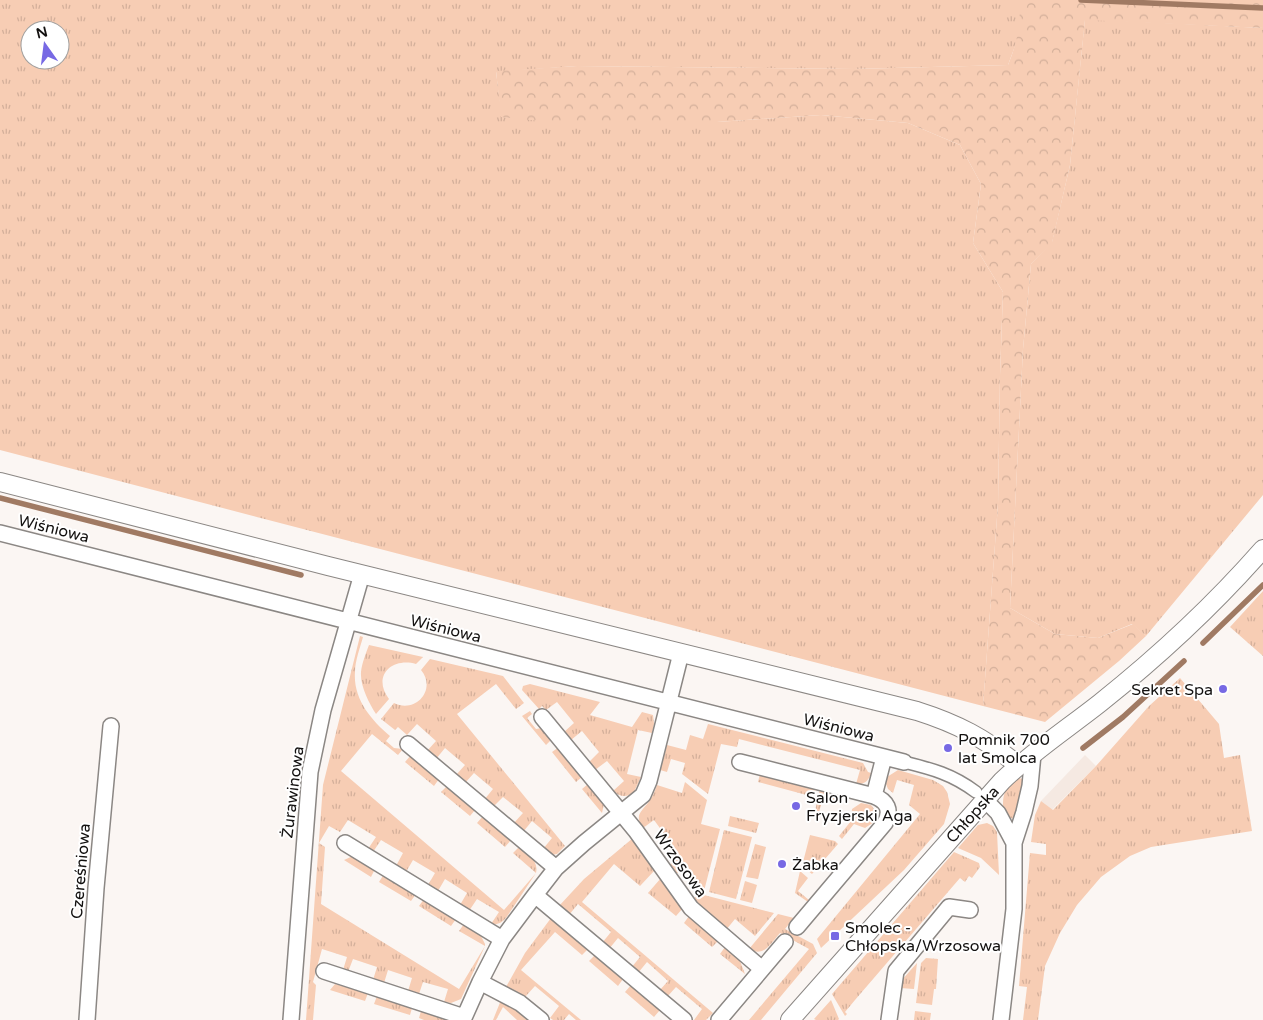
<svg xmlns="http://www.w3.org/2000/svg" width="1263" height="1020" font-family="'Varela Round',sans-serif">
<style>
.built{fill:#f5e9e2}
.grass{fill:url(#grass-tufts);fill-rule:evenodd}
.forest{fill:url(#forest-crowns)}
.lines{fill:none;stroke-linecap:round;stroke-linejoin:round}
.stream{stroke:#a07a63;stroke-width:5.5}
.pedestrian-casing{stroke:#8b8784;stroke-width:14}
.minor-casing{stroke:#8b8784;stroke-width:18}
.tertiary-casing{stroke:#8b8784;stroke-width:20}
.pedestrian{stroke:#fff;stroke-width:11}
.minor{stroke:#fff;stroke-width:15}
.tertiary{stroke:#fff;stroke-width:18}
.poi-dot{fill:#7769e4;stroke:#fff;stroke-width:2}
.labels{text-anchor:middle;stroke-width:4;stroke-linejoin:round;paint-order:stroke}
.street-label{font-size:16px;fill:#131110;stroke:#fff}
.poi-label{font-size:16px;fill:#131110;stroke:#fff;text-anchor:start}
</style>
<defs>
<pattern id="grass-tufts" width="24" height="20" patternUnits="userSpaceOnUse" patternTransform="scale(1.25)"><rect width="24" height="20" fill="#f7cdb4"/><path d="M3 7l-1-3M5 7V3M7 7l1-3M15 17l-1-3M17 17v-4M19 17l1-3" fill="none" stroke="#d3af9a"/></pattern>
<pattern id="forest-crowns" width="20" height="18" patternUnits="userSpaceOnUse" patternTransform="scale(1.25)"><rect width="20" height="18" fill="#f7cdb4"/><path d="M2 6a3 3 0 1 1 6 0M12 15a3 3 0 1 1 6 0" fill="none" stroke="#d3af9a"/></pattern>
</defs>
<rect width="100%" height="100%" fill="#fbf6f3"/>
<!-- built -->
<path class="built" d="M1085 755 1096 766 1052 810 1041 801Z"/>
<!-- grass -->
<path class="grass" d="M0 0H1020V25L1018 38 1008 65 854 69 577 66 496 72 502 117 717 122 821 115 908 123 960 145 981 184 973 243 1003 292 1000 375 998 504 983 706 0 450ZM30 30H60V60H30Z
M1085 19 1263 28V495L1146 636 1132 624 1098 638 1055 634 1010 608 1023 349 1031 264 1052 242 1070 165Z
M1263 591V656L1230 627Z
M360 636 363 637C360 648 355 661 355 672 353 699 371 720 390 736L386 741 394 748 403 749 398 755 372 734 341 771 504 910 536 873 513 853 519 847C527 854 539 860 536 873L506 918C501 923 498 925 491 924L499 912 477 899 469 911 460 905 467 893 445 879 438 891 428 885 435 873 413 860 406 872 396 866 403 853 381 840 373 852 368 849 376 837 348 820 340 832 329 826 319 843 325 847 321 904 459 989 485 946 459 931 464 924 480 934 485 944V946L461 999 451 1003 444 1002 448 989 423 982 419 994 408 991 412 978 388 970 384 983 373 980 377 967 353 959 348 972 343 970 347 957 322 949 313 982 316 985 313 1020H306L323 785Z
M369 645 423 657 416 664C391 657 372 677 389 699L376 714C369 703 360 686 361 672 362 663 366 653 369 645Z
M430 659 503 676 524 703 516 709 496 684 457 714 565 846 557 854 551 855 543 849 552 838 532 821 523 832 513 824 523 813 503 797 493 807 484 800 493 789 474 773 465 783 456 775 465 765 445 748 436 759 427 751 436 741 417 724 407 735 398 727 395 730 381 719 394 703C416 714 437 689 421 670Z
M1180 678 1219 724 1224 758 1240 755 1252 831 1151 847 1130 856 1101 877 1077 905 1060 933 1045 966 1038 1020H1023L1027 987 1019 986 1030 853 1046 855V844L1031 842 1035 815 1041 801 1053 810 1096 766 1149 706Z
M530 684 600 702 590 715 632 727 642 712 653 715 654 724 652 733 638 730 627 774 641 777 634 792C627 798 620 797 613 791L624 781 607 761 595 770 589 762 599 752 582 731 571 740 564 732 574 723 557 702 546 710 542 706 539 709 522 690 523 686Z
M530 711 532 714 527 718 536 729 542 728 552 739 546 745 522 716Z
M708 724 863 763 868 772 871 773C869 780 865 785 856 784L860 770 739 739 737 747 721 744 708 794 682 774 685 763 671 759 667 772 660 770 667 745 686 750 690 735 703 739Z
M559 747 582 777 576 782 552 752Z
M411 755 439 779 434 786 405 762Z
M898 770 933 780 943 786 947 792 950 804 944 824 904 870 821 948 817 939 920 814 909 805 914 785 897 780 893 793 888 789 886 784 887 777Z
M760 774 816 789 814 797 758 782Z
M1019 778 1023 779 1025 790 1017 818C1002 822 1001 802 1005 792 1008 786 1014 782 1019 778Z
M685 782 707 800 701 824 720 829 704 891 699 889 702 887 687 866 676 874 669 865 681 857 654 820 643 828C633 814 643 811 650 800 653 796 655 790 657 785L682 793Z
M588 784 604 804 602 813 582 789Z
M447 786 475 810 470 816 441 792Z
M820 789 834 793 836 797 834 801 823 799 819 812 815 811Z
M861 803 871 805C876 811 878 815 874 822L865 828 854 824 842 839 839 836 851 821 852 809Z
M483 816 511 840 505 847 477 823Z
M730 816 759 823 756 833 728 826Z
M987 823 993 826 997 832 999 875 981 858 958 848 978 825Z
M724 830 752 837 736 899 709 892Z
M810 835 835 841 838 844 812 874 802 866Z
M633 838 655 870 640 886 614 864 582 902 713 1013 706 1020H694L702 1009 676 987 667 997 659 991 668 981 647 962 638 973 631 968 640 957 618 938 609 949 602 943 611 932 578 904 569 915 559 906 584 879Z
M755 844 766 847 758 879 746 877Z
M954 852 979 863 980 867 972 878 969 876 965 882 960 878 855 1000 845 1012 847 1014 845 1016 832 994Z
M353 856 375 869 371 877 344 860Z
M800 871 808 878 798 891 809 900 808 902 795 893Z
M384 874 416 894 411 901 379 882Z
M661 878 683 908 676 916 648 893Z
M745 881 757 885 752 903 740 900Z
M700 894 774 913 755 936 735 919 726 930 699 906 693 899Z
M424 899 456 919 451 926 419 906Z
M778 914 794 918 785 929 813 944 817 953 761 1020H749L809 949 780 933C771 943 764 958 749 949Z
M689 916 718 941 712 947 684 923Z
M551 918 588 949 582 955 555 932 521 970 581 1020H576L569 1014 564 1020H553L550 1018 559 1006 535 986 525 997 506 987 525 953Z
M725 947 740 961 745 974 720 954Z
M595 955 623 979 618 986 589 961Z
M926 958 938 959 936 989H934L932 1005 916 1003 921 963Z
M917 963 914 989 900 988 901 981Z
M335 984 368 993 365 1001 330 990Z
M631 985 660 1010 654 1017 625 992Z
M377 996 412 1008 410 1015 374 1004Z
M501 1000 530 1020H517L503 1007 496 1020H493Z
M831 1000 839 1019 838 1020H816L814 1019Z
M421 1011 443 1018 445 1020H424L419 1018Z
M915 1011 931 1013 930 1020H914Z"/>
<!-- forest -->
<path class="forest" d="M1020 0H1263V28L1085 20 1070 165 1052 243 1031 264 1023 349 1010 608 1055 634 1098 638 1133 624 1146 636 1119 661 1045 722 983 706 998 504 1000 375 1003 292 973 243 981 184 960 145 908 123 821 115 717 122H550L501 117 496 71 577 66 854 69 1008 65C1018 40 1020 26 1020 0Z"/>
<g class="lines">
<!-- stream -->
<path class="stream" d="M1081 0 1263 8
M0 498 301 575
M1203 643 1263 585
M1083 748 1123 717 1184 661"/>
<defs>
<path id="pedestrian" d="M904 762C932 769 952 774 976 792"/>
<path id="minor" d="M0 533 904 762
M542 717 636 831 691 908 762 969
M408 744 556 868
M740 762 874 796C887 801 892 810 885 823L797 927
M874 796 884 757
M984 799 998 813 1014 843
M345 843 502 939
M535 895 684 1020
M324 971 464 1017
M480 982 520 1003 541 1020
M87 1020 96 888 111 726
M291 1020 310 772 323 710 362 574
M463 1020 480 982 502 939 535 895 556 868 584 843 643 795 649 781 681 653
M719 1020 785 942
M889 1020 896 971 949 907 970 910
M1001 1020 1014 909V843L1024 812 1030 786 1033 754"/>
<path id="tertiary" d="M0 482 328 566 917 711C958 724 984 738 1018 765
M790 1020 1002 781C1032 752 1067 729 1100 703 1159 656 1213 606 1263 549"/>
</defs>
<!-- pedestrian casing -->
<use href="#pedestrian" class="pedestrian-casing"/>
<!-- minor casing -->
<use href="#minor" class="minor-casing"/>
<!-- tertiary casing -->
<use href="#tertiary" class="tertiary-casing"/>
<!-- pedestrian -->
<use href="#pedestrian" class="pedestrian"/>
<!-- minor -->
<use href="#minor" class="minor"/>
<!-- tertiary -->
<use href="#tertiary" class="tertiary"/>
</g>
<!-- markers -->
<g class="poi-dot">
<circle cx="1223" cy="689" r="5"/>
<circle cx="948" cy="748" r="5"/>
<circle cx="796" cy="806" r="5"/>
<circle cx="782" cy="864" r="5"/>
<rect x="830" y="931" width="10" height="10" rx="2.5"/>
</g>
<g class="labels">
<!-- street labels -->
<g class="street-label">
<text transform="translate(54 528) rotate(14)" y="6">Wiśniowa</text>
<text transform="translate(446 628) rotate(14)" y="6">Wiśniowa</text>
<text transform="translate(839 727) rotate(14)" y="6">Wiśniowa</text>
<text transform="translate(292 792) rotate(-83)" y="6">Żurawinowa</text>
<text transform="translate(972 814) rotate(-48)" y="6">Chłopska</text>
<text transform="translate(681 863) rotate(54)" y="6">Wrzosowa</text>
<text transform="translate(80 871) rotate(-85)" y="6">Czereśniowa</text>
</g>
<!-- poi labels -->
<g class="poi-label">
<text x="1213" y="695" text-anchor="end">Sekret Spa</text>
<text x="958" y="745">Pomnik 700<tspan x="958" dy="18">lat Smolca</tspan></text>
<text x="806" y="803">Salon<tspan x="806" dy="18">Fryzjerski Aga</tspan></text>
<text x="792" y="870">Żabka</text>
<text x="845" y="933">Smolec -<tspan x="845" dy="18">Chłopska/Wrzosowa</tspan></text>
</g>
</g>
<!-- north arrow -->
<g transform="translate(45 45) rotate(346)"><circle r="24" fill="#ffffff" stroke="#a1a09f"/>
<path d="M0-4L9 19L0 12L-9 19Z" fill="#7769e4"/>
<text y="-8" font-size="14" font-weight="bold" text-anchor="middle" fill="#131110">N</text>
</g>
</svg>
